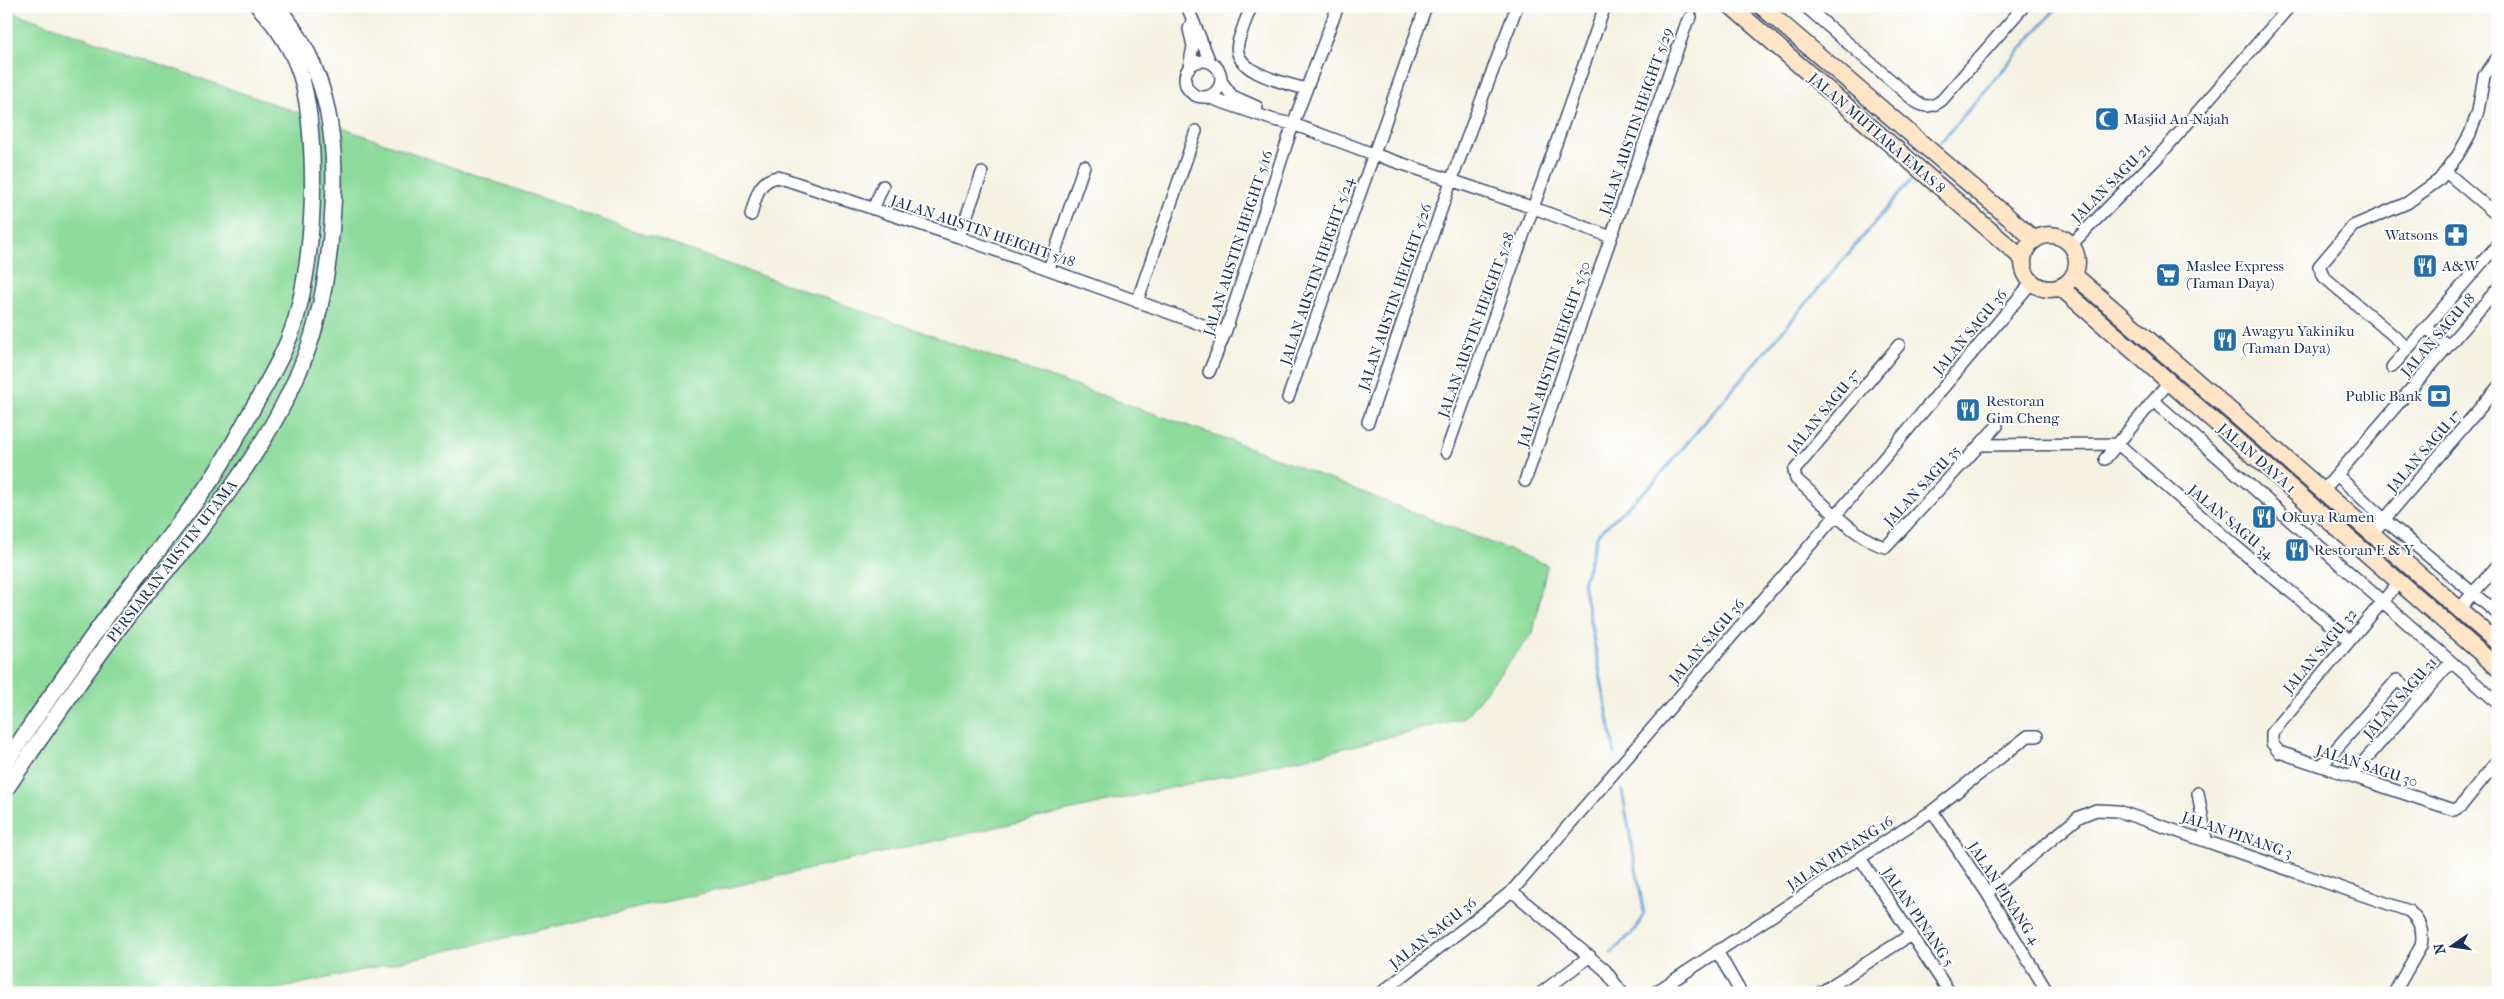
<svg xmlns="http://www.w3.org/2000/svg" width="2504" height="999" font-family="'IM FELL French Canon',serif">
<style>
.green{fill:#8cdb9b;stroke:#54857c}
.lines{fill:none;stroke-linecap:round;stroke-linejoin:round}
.stream{stroke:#6aa5da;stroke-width:3}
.minor-casing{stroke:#3c4c72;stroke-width:14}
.tertiary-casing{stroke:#3c4c72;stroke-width:18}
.secondary-casing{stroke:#3c4c72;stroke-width:19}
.minor{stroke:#fff;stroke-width:11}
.tertiary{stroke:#fff;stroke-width:15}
.secondary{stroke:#fee5c5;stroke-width:16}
.labels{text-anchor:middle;stroke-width:4;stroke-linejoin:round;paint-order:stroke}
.poi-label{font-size:15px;fill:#1b2f5e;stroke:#fff;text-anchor:start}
.street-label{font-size:15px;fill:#1b2f5e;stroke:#fff}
</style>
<rect width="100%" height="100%" fill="#fff"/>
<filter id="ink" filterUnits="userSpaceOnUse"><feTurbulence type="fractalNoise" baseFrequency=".02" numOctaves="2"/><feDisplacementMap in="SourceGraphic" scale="10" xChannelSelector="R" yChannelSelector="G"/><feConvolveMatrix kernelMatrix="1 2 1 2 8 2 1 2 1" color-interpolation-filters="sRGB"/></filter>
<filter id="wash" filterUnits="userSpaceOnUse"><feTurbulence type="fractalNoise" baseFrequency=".0096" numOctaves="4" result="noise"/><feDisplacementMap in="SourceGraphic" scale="20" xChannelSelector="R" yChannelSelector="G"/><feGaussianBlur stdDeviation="1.12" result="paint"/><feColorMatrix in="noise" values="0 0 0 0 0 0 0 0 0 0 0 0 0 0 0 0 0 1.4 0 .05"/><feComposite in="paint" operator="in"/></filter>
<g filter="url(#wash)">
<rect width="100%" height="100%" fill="#f5f2e2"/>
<!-- green -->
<path class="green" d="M6 10 1243 445 1547 565 1533 633 1464 718 1321 754 260 993H6Z"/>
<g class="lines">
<!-- stream -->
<path class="stream" d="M1940 143 2058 6
M1615 754 1583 583 1598 534 1654 482 1911 180
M1611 953 1636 929 1644 913 1622 790"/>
</g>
</g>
<g filter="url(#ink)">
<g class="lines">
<defs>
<path id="minor" d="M1187 6 1210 62
M1251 6C1247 18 1241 31 1238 43 1231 73 1286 83 1306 89
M1805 6 1916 102C1926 108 1933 107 1942 100L2024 6
M1185 79a18 18 0 1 1 36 0a18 18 0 1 1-36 0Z
M1189 67 1193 46 1189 29 1192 21
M1221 81 1232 96 1257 107
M1207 97 1274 120 1293 124 1373 154 1534 208 1611 237
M2446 172 2498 216
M873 209 883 186
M751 215C756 197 758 180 778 177L959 237 1225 333
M959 237 982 173
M2071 245 2159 156 2290 6
M1049 269 1084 166
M1137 302 1196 131
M2426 327 2448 346
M1899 345 1794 471 1796 479C1819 499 1858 541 1886 547L1997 426
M2408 348 2324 277 2319 266 2353 226 2407 203 2439 180 2458 155 2470 134 2478 111 2484 76 2498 57
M2392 367 2498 244
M1209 372 1225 333 1293 124 1338 6
M1288 398 1426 6
M2154 401 2498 703
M1368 422 1451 181 1517 6
M1981 445 2118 444 2234 545 2349 640
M1446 452 1605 6
M2105 459 2169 382
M2337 475 2385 520 2498 614
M1525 481 1687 22 1691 17
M2323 491 2498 288
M2372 534 2498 387
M2399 582 2272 733V743L2279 752 2454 810 2461 806 2498 760
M2459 609 2498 565
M2321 766 2397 680 2419 698
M2351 776 2451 662
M2198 793 2206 839
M1932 811 1987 893 2048 993
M1860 858 1950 993
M1512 891 1605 970 1622 993
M1987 893 2079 817 2096 810 2118 811 2409 911C2420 921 2424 931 2421 946L2394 993
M1717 951 1741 993
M1381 993 1512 891 1837 514 2032 282
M1541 993 1590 956
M1654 993 1932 811 2028 736H2037
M1820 993 1912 934"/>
<path id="tertiary" d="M6 762C43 707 80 652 120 599 151 558 185 519 214 476 228 454 240 431 253 408 271 376 291 343 299 307 311 257 314 207 312 156 309 94 303 53 258 6
M6 789C46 730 85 672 128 616 148 590 171 567 192 541 242 476 294 404 316 323 328 278 333 228 334 181 334 116 320 56 276 6"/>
<path id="secondary" d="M1731 6 2023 259
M1761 6 2035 240
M2023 262a27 27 0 1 1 54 0a27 27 0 1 1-54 0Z
M2074 275 2498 643
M2060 287 2498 668"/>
</defs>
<!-- minor casing -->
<use href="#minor" class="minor-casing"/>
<!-- tertiary casing -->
<use href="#tertiary" class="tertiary-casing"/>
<!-- secondary casing -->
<use href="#secondary" class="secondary-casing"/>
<!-- minor -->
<use href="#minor" class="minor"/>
<!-- tertiary -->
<use href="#tertiary" class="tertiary"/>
<!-- secondary -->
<use href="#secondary" class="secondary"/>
</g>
</g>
<!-- icons -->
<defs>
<symbol id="mosque-square" viewBox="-11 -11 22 22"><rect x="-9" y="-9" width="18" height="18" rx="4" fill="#1f6fb2" stroke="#fff"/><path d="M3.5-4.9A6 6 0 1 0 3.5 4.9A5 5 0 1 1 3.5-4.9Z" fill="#fff"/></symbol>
<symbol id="pharmacy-square" viewBox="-11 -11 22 22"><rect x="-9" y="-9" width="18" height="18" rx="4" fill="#1f6fb2" stroke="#fff"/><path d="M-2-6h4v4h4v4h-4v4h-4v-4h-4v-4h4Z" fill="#fff"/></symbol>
<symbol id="restaurant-square" viewBox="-11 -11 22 22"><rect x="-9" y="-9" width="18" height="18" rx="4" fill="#1f6fb2" stroke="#fff"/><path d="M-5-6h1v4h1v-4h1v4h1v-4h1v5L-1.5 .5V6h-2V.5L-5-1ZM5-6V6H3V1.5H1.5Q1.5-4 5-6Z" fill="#fff"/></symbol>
<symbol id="supermarket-square" viewBox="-11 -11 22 22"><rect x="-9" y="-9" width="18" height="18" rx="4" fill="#1f6fb2" stroke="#fff"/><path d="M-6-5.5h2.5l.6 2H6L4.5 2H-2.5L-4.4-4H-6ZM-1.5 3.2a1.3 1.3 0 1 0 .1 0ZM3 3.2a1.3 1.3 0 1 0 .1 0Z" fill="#fff"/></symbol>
<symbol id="bank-square" viewBox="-11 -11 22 22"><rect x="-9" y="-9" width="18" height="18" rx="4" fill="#1f6fb2" stroke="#fff"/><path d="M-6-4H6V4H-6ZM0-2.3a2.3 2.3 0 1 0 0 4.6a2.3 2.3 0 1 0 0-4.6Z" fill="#fff"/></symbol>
</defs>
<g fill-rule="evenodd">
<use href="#mosque-square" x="2093" y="105" width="28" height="28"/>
<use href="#pharmacy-square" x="2442" y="221" width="28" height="28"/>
<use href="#restaurant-square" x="2411" y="252" width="28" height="28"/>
<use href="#supermarket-square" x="2154" y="261" width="28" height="28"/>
<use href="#restaurant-square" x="2211" y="326" width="28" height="28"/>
<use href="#bank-square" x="2425" y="382" width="28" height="28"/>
<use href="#restaurant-square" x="1954" y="396" width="28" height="28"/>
<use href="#restaurant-square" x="2250" y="503" width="28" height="28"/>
<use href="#restaurant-square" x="2283" y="536" width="28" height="28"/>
</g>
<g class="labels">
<!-- poi labels -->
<g class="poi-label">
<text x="2124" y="124">Masjid An-Najah</text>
<text x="2438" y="240" text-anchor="end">Watsons</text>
<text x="2186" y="271">Maslee Express<tspan x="2186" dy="17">(Taman Daya)</tspan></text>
<text x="2442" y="271">A&amp;W</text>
<text x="2242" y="336">Awagyu Yakiniku<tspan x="2242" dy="17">(Taman Daya)</tspan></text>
<text x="2422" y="401" text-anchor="end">Public Bank</text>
<text x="1986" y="406">Restoran<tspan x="1986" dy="17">Gim Cheng</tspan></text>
<text x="2282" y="522">Okuya Ramen</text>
<text x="2314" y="555">Restoran E &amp; Y</text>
</g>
<!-- street labels -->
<g class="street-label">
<text transform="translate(1636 121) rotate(-71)" y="5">JALAN AUSTIN HEIGHT 5/29</text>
<text transform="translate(1877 133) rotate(41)" y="5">JALAN MUTIARA EMAS 8</text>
<text transform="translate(2111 183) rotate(-45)" y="5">JALAN SAGU 21</text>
<text transform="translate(983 231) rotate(19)" y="5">JALAN AUSTIN HEIGHT 5/18</text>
<text transform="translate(1238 243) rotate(-72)" y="5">JALAN AUSTIN HEIGHT 5/16</text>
<text transform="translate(1317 271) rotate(-71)" y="5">JALAN AUSTIN HEIGHT 5/24</text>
<text transform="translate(1395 297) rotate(-71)" y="5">JALAN AUSTIN HEIGHT 5/26</text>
<text transform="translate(1476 325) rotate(-70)" y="5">JALAN AUSTIN HEIGHT 5/28</text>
<text transform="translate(1970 332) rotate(-50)" y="5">JALAN SAGU 36</text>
<text transform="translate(2438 335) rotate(-49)" y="5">JALAN SAGU 18</text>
<text transform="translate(1554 354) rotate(-71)" y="5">JALAN AUSTIN HEIGHT 5/30</text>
<text transform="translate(1824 411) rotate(-50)" y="5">JALAN SAGU 37</text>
<text transform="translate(2424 451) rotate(-49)" y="5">JALAN SAGU 17</text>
<text transform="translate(2257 458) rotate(41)" y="5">JALAN DAYA 1</text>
<text transform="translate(1922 486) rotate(-47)" y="5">JALAN SAGU 35</text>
<text transform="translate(2231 522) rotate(40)" y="5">JALAN SAGU 34</text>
<text transform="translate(172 561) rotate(-52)" y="5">PERSIARAN AUSTIN UTAMA</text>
<text transform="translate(1707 641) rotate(-49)" y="5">JALAN SAGU 36</text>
<text transform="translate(2320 651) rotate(-50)" y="5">JALAN SAGU 32</text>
<text transform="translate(2400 698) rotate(-49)" y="5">JALAN SAGU 31</text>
<text transform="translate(2367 766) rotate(18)" y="5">JALAN SAGU 30</text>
<text transform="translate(2237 835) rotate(19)" y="5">JALAN PINANG 3</text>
<text transform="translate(1840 853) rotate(-33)" y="5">JALAN PINANG 16</text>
<text transform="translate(2004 893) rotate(57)" y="5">JALAN PINANG 4</text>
<text transform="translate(1918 917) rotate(56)" y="5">JALAN PINANG 5</text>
<text transform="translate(1433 933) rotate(-38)" y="5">JALAN SAGU 36</text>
</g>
</g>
<!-- margin -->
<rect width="2504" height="999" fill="none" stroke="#fff" stroke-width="25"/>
<!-- north arrow -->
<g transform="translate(2452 946) rotate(257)" stroke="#ffffff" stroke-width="4" paint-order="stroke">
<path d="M0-4L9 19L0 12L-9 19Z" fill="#1b2f5e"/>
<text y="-8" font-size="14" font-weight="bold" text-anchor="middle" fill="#1b2f5e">N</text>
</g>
</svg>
